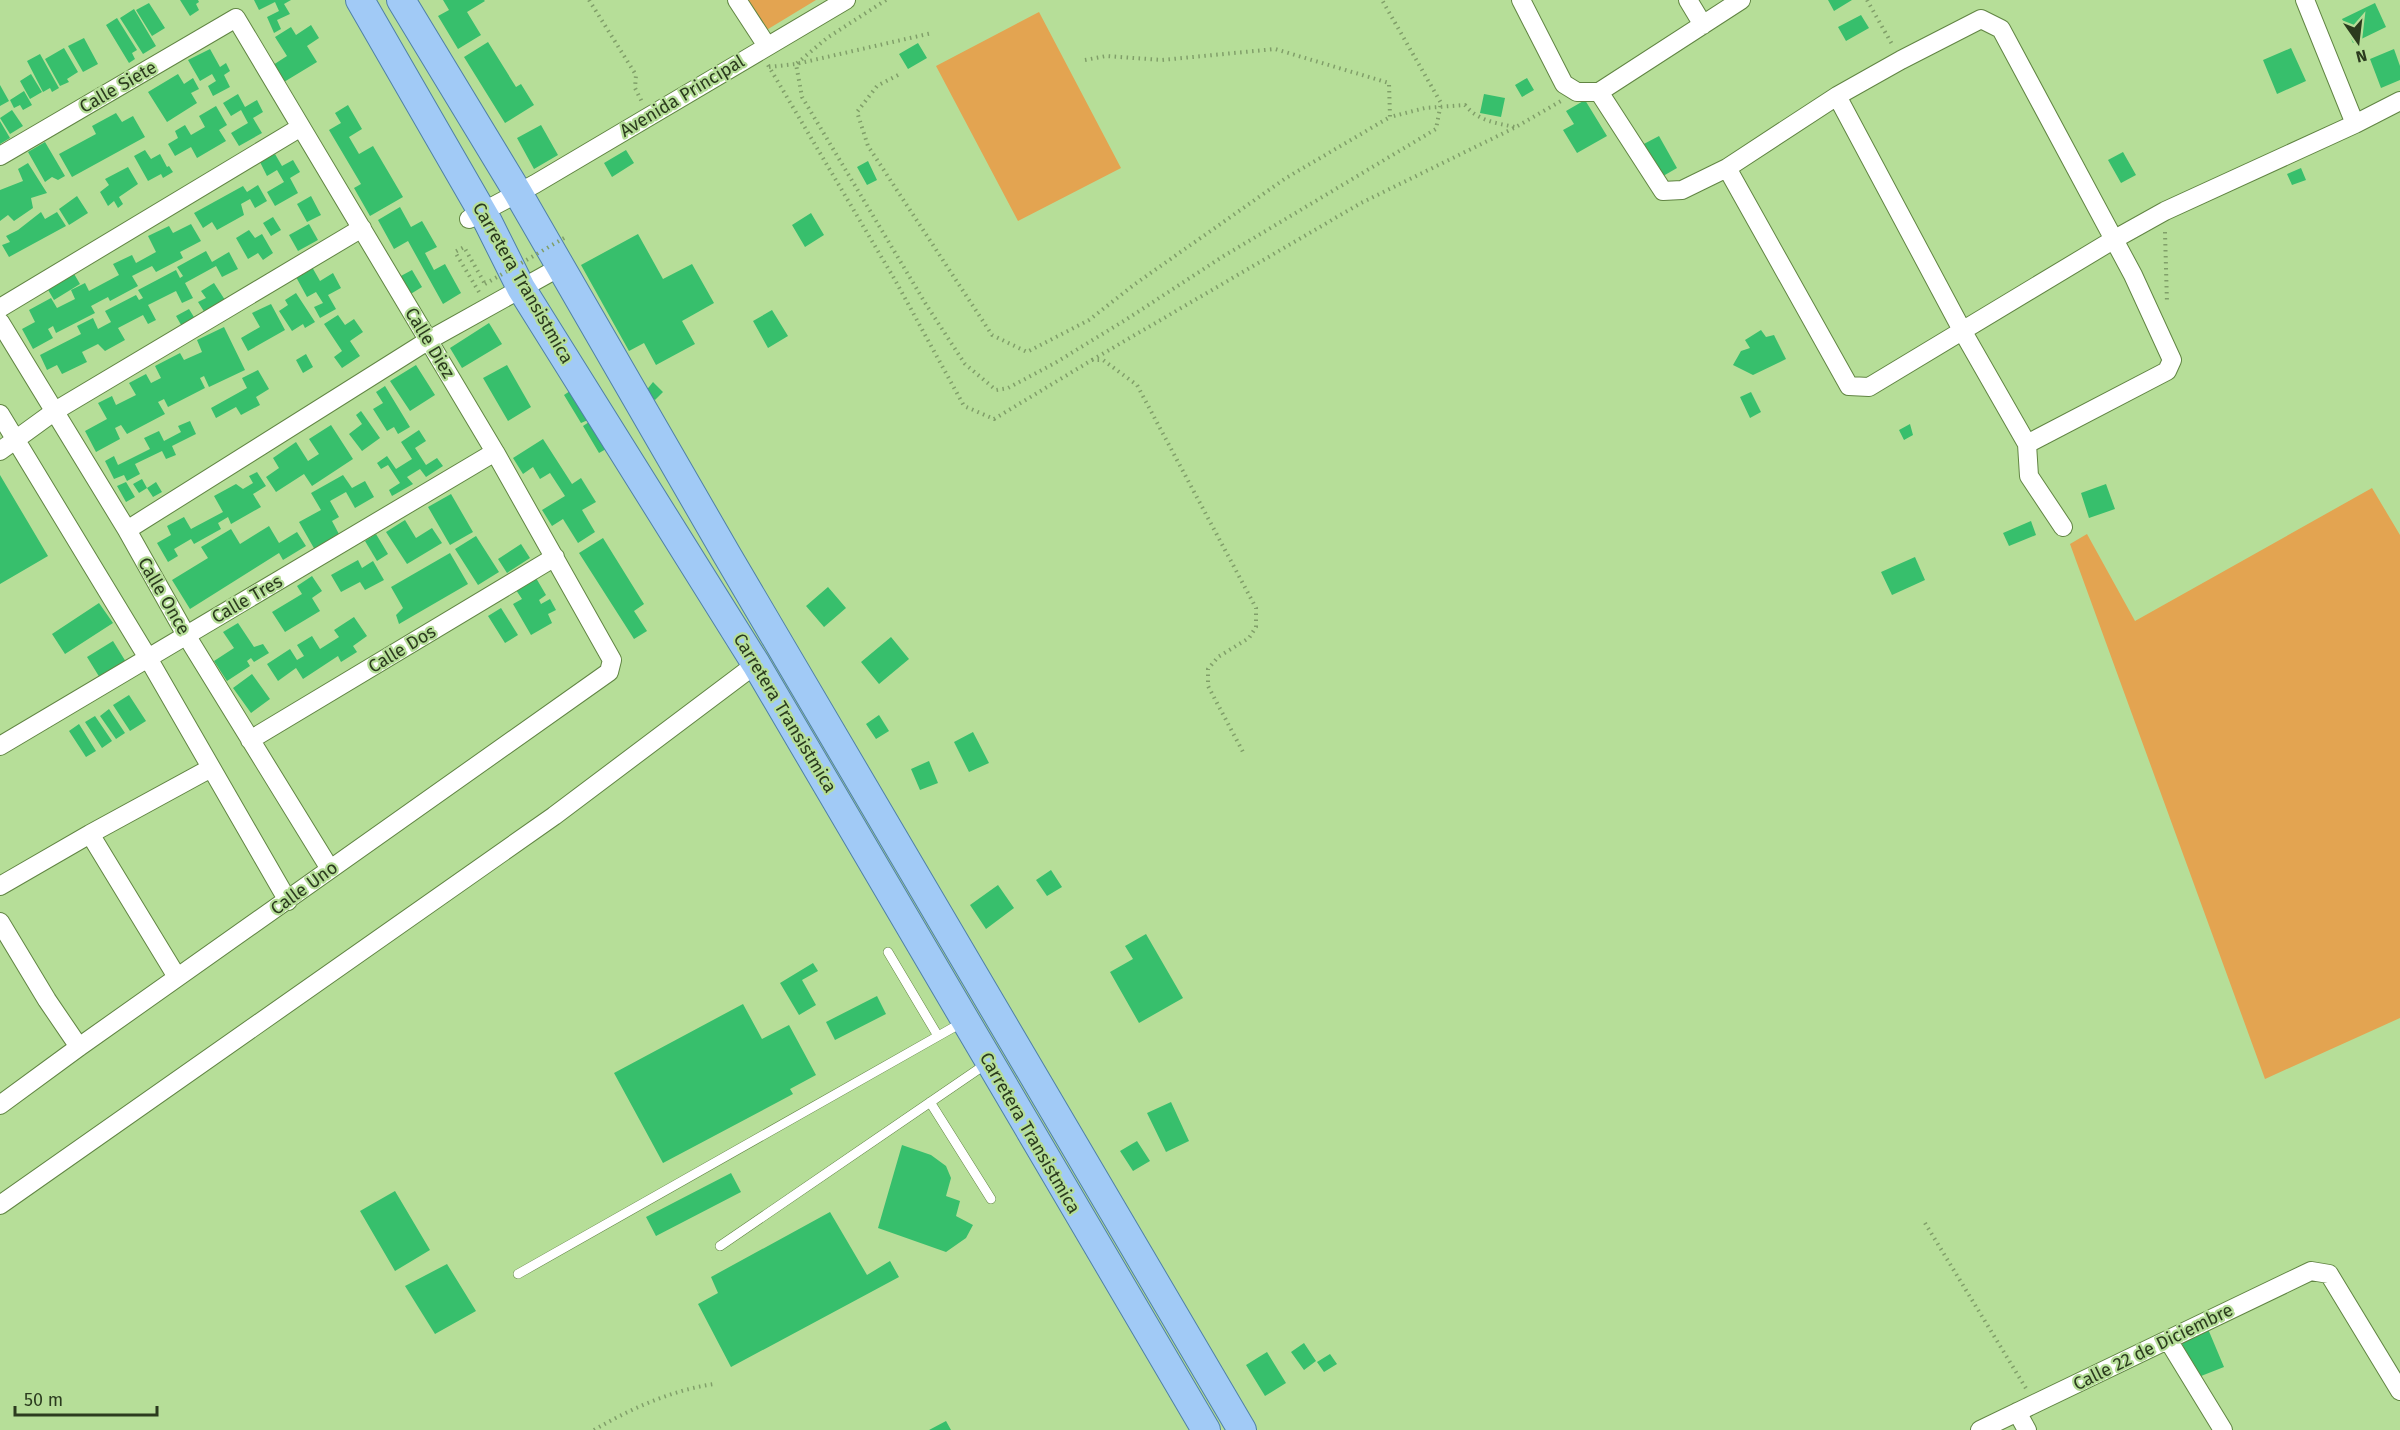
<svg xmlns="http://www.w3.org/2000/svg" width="2400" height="1430" font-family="'Fira Sans',sans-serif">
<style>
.green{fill:#e3a451}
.building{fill:#37bf6c}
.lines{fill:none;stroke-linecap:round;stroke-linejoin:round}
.service-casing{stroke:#618543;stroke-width:10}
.minor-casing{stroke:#618543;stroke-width:20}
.primary-casing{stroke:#4f81a6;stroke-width:30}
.path{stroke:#809f69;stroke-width:4;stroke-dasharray:1.5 4.5;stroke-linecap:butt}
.service{stroke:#fff;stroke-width:9}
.minor{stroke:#fff;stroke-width:18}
.primary{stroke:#a1caf6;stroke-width:28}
.path-bridge{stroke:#809f69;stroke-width:4;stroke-dasharray:1.5 4.5;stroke-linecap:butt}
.labels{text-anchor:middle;stroke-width:4.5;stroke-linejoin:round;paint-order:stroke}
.street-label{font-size:18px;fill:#2b3b1e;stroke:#b6de98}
</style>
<rect width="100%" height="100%" fill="#b6de98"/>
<!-- green -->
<path class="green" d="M738 0H816L760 34Z
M1039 12 1121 168 1018 221 936 66Z
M2372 488 2400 535V1018L2265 1079 2070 544 2087 534 2135 621Z"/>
<!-- building -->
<path class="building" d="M180 0H198L199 2 196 4 199 10 190 16Z
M254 0H291L284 4 290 14 277 20 281 29 274 33 267 17 279 11 275 2 259 10Z
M443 0H484L485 1 467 12 481 35 458 49 438 16 449 10Z
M1828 0H1852L1834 11Z
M149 3 165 28 152 36 136 10Z
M2375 3 2386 27 2353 43 2342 19Z
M134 9 156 46 143 54 120 18Z
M1861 15 1869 28 1846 41 1838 27Z
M117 18 137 50 132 53 135 59 129 63 106 25Z
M311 25 319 38 307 46 317 62 284 82 273 65 287 56 275 37 291 27 296 35Z
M84 38 98 64 83 72 68 46Z
M488 42 516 87 521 84 534 105 505 123 464 57Z
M918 43 927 58 908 69 899 54Z
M64 48 78 72 67 79 69 82 60 86 45 59Z
M2291 48 2306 81 2277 94 2263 60Z
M210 49 220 67 226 63 230 71 224 75 230 87 213 96 208 86 216 81 212 74 200 81 188 60Z
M2394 49 2400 66V80L2381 88 2370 59Z
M40 54 59 88 52 92 50 88 43 92 27 61Z
M31 74 42 92 30 99 20 81Z
M178 74 184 84 193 78 199 89 191 93 197 103 167 122 148 92Z
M1527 78 1534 90 1522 97 1515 85Z
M0 85 9 101 0 106Z
M24 91 32 105 23 110 20 105 14 108 10 100Z
M238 94 245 107 257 100 263 112 253 118 262 133 239 146 231 133 248 123 241 110 231 116 223 103Z
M1484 94 1505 98 1501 117 1480 113Z
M1585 100 1607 136 1577 153 1563 130 1574 124 1566 111Z
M348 105 362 129 349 137 359 154 373 146 403 197 370 216 354 188 361 184 329 130 341 123 335 113Z
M216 106 227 125 219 130 226 141 197 158 191 147 175 156 168 144 178 138 175 131 185 125 191 135 205 127 199 116Z
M12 110 23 126 10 134 0 118Z
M116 113 122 122 133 116 145 137 72 177 59 154 96 134 92 126Z
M0 121 10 138 0 144Z
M541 125 558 155 534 169 517 138Z
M1659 136 1677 168 1658 179 1640 146Z
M45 142 65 176 58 180 52 177 45 182 28 152Z
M145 150 151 159 160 154 167 167 169 166 173 172 163 178 161 174 148 181 134 156Z
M626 150 634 163 612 177 604 163Z
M2123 152 2136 175 2121 183 2108 160Z
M275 154 282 166 293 160 300 172 290 178 298 193 275 206 267 192 284 182 277 170 267 176 260 162Z
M868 161 877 180 867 185 857 167Z
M28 163 47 193 31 198 33 208 14 221 8 215 0 221V190L23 181 18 169Z
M128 167 138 184 119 197 123 204 118 208 114 201 108 206 100 192 109 185 105 179Z
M2301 168 2306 180 2292 185 2287 174Z
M258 185 267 201 255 208 250 199 241 204 244 215 217 230 212 222 203 228 194 213 243 186 247 192Z
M77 196 88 213 69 225 59 209Z
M311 196 321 215 307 222 297 204Z
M400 207 411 227 422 221 437 247 425 253 434 270 445 264 461 293 443 304 408 241 394 249 378 220Z
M41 212 45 219 57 212 66 226 9 257 2 245 10 242 6 236 18 230Z
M811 213 824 235 805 247 792 225Z
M273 217 281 230 271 236 263 223Z
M191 224 201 241 180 252 183 258 156 272 152 266 132 276 138 286 110 301 108 297 91 306 95 313 56 333 53 326 48 329 53 338 33 349 22 329 35 322 29 310 51 298 57 308 75 299 71 290 85 283 89 291 119 275 113 264 132 255 136 263 156 252 148 236 169 226 173 233Z
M309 224 318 240 298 251 289 235Z
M249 230 255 238 262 234 273 253 263 260 258 253 248 259 236 238Z
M638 234 663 279 692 264 714 303 682 321 695 344 656 365 644 343 629 351 581 265Z
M206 251 212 262 229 252 238 269 222 277 216 266 185 283 193 298 182 303 176 291 148 305 156 320 148 324 143 315 118 328 125 340 105 351 98 344 82 352 87 362 62 374 57 365 47 370 40 355 81 334 77 326 93 318 98 329 111 322 105 311 136 295 139 300 143 298 138 290 176 270 180 278 183 276 177 267Z
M70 267 80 284 54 300 44 283Z
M312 267 320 281 333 273 341 288 328 295 336 309 320 318 314 307 323 303 316 292 307 297 296 277Z
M412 270 422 287 409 295 399 277Z
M214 283 225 300 205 313 198 302 206 298 201 291Z
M296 293 315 322 305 328 303 324 292 331 279 311 288 305 285 300Z
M271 304 285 330 248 351 241 338 260 327 252 313Z
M189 309 197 322 184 330 176 316Z
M772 310 788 336 768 348 753 321Z
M338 315 345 325 354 319 363 332 350 341 360 356 342 368 334 357 342 351 324 324Z
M489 323 502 344 462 368 450 348Z
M224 327 245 370 209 387 204 376 200 378 205 388 168 407 164 399 158 402 165 414 127 434 121 425 115 428 120 439 96 452 85 431 107 419 98 403 112 396 116 405 136 395 129 383 146 374 151 383 161 378 155 366 180 353 184 360 202 352 197 340Z
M1761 330 1766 337 1774 335 1786 359 1753 375 1733 365 1741 351 1750 348 1745 340Z
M306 354 313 367 303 373 296 360Z
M416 365 435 395 410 411 390 381Z
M507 365 531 407 508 421 483 378Z
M258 370 269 389 256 397 260 405 241 415 236 407 216 418 211 408 247 388 242 378Z
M653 382 663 392 655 400 645 392Z
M385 386 410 427 398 434 394 427 387 431 373 409 383 403 376 392Z
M570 391 588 420 581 423 564 395Z
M1751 392 1761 412 1750 418 1740 397Z
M361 411 380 438 362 451 349 434 362 424 356 415Z
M190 421 196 434 172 446 176 455 166 459 162 451 135 464 140 474 127 481 124 475 114 479 105 461 114 456 118 465 150 449 144 438 159 431 164 441 181 432 178 426Z
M589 422 606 449 599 453 583 426Z
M1910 424 1913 435 1904 440 1899 430Z
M331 425 353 459 312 486 304 474 276 492 266 477 279 468 273 458 296 442 308 461 319 454 309 439Z
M419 430 426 441 415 448 426 465 437 458 443 466 426 477 420 469 407 477 413 484 392 496 389 490 400 483 388 465 381 469 377 463 387 456 396 469 412 459 401 442Z
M543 439 572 484 581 478 596 502 582 510 595 532 578 543 563 519 552 526 542 510 565 496 550 473 540 479 533 467 523 474 513 458Z
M257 472 266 486 253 494 261 507 231 524 228 517 218 523 221 529 194 544 191 539 174 549 178 556 168 562 157 543 171 535 167 526 184 517 191 529 223 512 214 496 236 484 243 489 253 483 249 476Z
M0 475 48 556 0 584Z
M343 475 352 488 365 481 374 497 355 508 346 492 330 501 339 517 332 521 340 536 315 550 299 522 321 510 311 493Z
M142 479 147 488 139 493 133 484Z
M126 482 135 497 126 502 117 486Z
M156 482 162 492 153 497 147 488Z
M2106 484 2115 509 2089 518 2081 493Z
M451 494 473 532 450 545 428 507Z
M405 520 416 538 432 528 442 543 407 564 386 532Z
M2031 521 2036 535 2009 546 2003 533Z
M269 526 279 543 297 532 306 546 283 560 279 553 190 609 172 580 208 558 201 547 231 529 240 544Z
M376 534 388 554 377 561 365 541Z
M476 536 499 572 478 585 455 549Z
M603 538 644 604 634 611 647 631 634 639 579 553Z
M521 544 530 558 507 573 498 559Z
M450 553 468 584 399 624 396 615 403 608 391 587Z
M1915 557 1925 580 1892 595 1881 572Z
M358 560 362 568 373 561 384 580 365 590 360 582 341 592 331 575Z
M312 576 322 591 312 598 320 611 285 632 272 612 302 594 297 586Z
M536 578 546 595 539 600 541 604 550 599 556 610 548 614 552 623 531 635 513 604 522 599 516 590Z
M828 587 846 608 824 627 806 606Z
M99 603 113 623 65 654 52 634Z
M501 608 518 635 505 643 488 616Z
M354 617 367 636 353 646 357 652 341 662 338 656 303 679 296 668 278 681 267 664 290 649 297 660 304 656 297 645 312 636 320 649 339 637 334 630Z
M238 623 254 647 263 644 269 653 254 662 251 658 247 661 250 666 227 681 214 661 234 648 223 632Z
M891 637 909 659 879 684 861 662Z
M113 641 126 662 100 678 87 657Z
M252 674 270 699 251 713 233 688Z
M129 695 146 721 130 731 113 705Z
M109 709 125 733 116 739 100 716Z
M879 715 889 731 876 739 866 724Z
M95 716 112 741 102 748 85 722Z
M79 724 96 751 86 757 69 731Z
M973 732 989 763 969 772 954 742Z
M929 761 938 783 920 790 911 769Z
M1051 870 1062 887 1047 896 1036 880Z
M998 885 1014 908 986 929 970 905Z
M1146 934 1183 998 1139 1023 1110 972 1133 959 1125 946Z
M813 963 818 971 802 980 816 1005 799 1015 780 983Z
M877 996 886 1014 835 1040 826 1022Z
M743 1004 762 1039 789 1025 816 1075 790 1089 793 1094 663 1163 614 1073Z
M1171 1102 1189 1141 1166 1152 1147 1113Z
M1137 1141 1150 1161 1133 1171 1120 1151Z
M902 1145 931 1155 946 1166 951 1178 946 1196 960 1201 956 1216 973 1225 966 1238 946 1252 878 1228Z
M731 1173 741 1192 656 1236 646 1217Z
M395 1191 430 1250 395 1271 360 1211Z
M830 1212 867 1275 890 1261 899 1277 731 1367 698 1304 718 1293 711 1277Z
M447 1264 476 1311 435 1334 405 1286Z
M2208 1329 2224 1367 2196 1378 2181 1341Z
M1304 1343 1316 1361 1304 1370 1291 1352Z
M1267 1352 1286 1383 1265 1396 1246 1365Z
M1330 1354 1337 1364 1324 1372 1317 1362Z
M946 1421 951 1430H929Z"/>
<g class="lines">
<defs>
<path id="service" d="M888 952 938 1036
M930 1102 991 1199
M720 1246 986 1064
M518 1274 963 1022"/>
<path id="minor" d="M737 0 767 46
M1521 0 1564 84 1577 92H1599
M1688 0 1703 25
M2305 0 2355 124
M1599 92 1663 191 1682 190 1727 168 1837 96 1901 60 1981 19 2001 29 2133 275 2172 360 2167 371 2027 444
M1599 92 1741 0
M1837 96 1963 332 2027 444 2029 476 2063 527
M0 156 236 18 495 452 612 660 609 672 79 1047 0 1105
M1727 168 1849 386 1869 387 2113 240 2165 211 2355 124 2400 101
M469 219 535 184 846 0
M0 308 301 127
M0 322 127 530 186 635 330 869
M0 414 148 658 288 901
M0 451 55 411 362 228
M127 530 429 340 560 267
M250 740 555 557
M0 746 495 452
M90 834 177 977
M0 886 90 834 211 768
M0 922 47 1000 79 1047
M0 1205 554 816 756 664
M2168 1340 2223 1430
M2017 1412 2027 1430
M1980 1430 2311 1271 2329 1274 2400 1391"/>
<path id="primary" d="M360 0 488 222 521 288 756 664 1206 1430
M401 0 518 193 727 555 1242 1430"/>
</defs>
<!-- service casing -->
<use href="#service" class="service-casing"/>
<!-- minor casing -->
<use href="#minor" class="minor-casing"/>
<!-- primary casing -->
<use href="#primary" class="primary-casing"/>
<!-- path -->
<path class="path" d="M589 0 636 75 635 88 642 102
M886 0 827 38 796 64 802 97 927 306 965 364 996 390 1008 388 1055 363 1127 319 1222 257 1436 129 1441 103 1382 0
M1867 0 1893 46
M1085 60 1106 56 1162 60 1275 49 1389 83 1390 117 1425 108 1465 105C1478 121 1496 123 1515 127
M768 65 895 280 964 406 994 419 1092 360H1103L1137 385 1256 608V627L1249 638 1218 657 1208 669V686L1243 752
M769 67 796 64 932 33
M898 75 877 86 857 112 868 146 992 335 1027 352 1089 320 1135 284 1286 178 1390 117
M2165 232 2167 303
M479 292 455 252 464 247 485 284
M1092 360 1361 203 1516 127 1561 101
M1925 1223 2027 1390
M594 1430C630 1409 672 1390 714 1384"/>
<!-- service -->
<use href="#service" class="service"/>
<!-- minor -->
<use href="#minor" class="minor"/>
<!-- primary -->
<use href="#primary" class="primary"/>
<!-- path-bridge -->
<path class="path-bridge" d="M485 284 566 237"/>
</g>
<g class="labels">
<!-- street labels -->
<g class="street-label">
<text transform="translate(118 87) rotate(-30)" y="6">Calle Siete</text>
<text transform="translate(682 96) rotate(-31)" y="6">Avenida Principal</text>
<text transform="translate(523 283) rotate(60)" y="6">Carretera Transistmica</text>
<text transform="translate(430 343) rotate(59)" y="6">Calle Diez</text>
<text transform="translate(164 596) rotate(60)" y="6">Calle Once</text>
<text transform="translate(247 599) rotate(-30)" y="6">Calle Tres</text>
<text transform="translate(402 649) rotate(-31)" y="6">Calle Dos</text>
<text transform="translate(785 713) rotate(59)" y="6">Carretera Transistmica</text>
<text transform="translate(304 888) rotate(-36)" y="6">Calle Uno</text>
<text transform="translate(1030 1133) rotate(60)" y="6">Carretera Transistmica</text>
<text transform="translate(2153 1347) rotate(-26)" y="6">Calle 22 de Diciembre</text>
</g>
</g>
<!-- north arrow -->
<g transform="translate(2358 42) rotate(166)" stroke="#b6de98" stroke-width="4.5" paint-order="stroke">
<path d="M0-4.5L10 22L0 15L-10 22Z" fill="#2b3b1e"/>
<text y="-9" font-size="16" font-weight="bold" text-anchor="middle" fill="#2b3b1e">N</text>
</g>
<!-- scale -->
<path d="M15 1406v9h142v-9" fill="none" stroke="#2b3b1e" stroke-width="3"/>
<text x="24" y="1406" font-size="18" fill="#2b3b1e" stroke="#b6de98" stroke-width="4.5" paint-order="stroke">50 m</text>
</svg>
